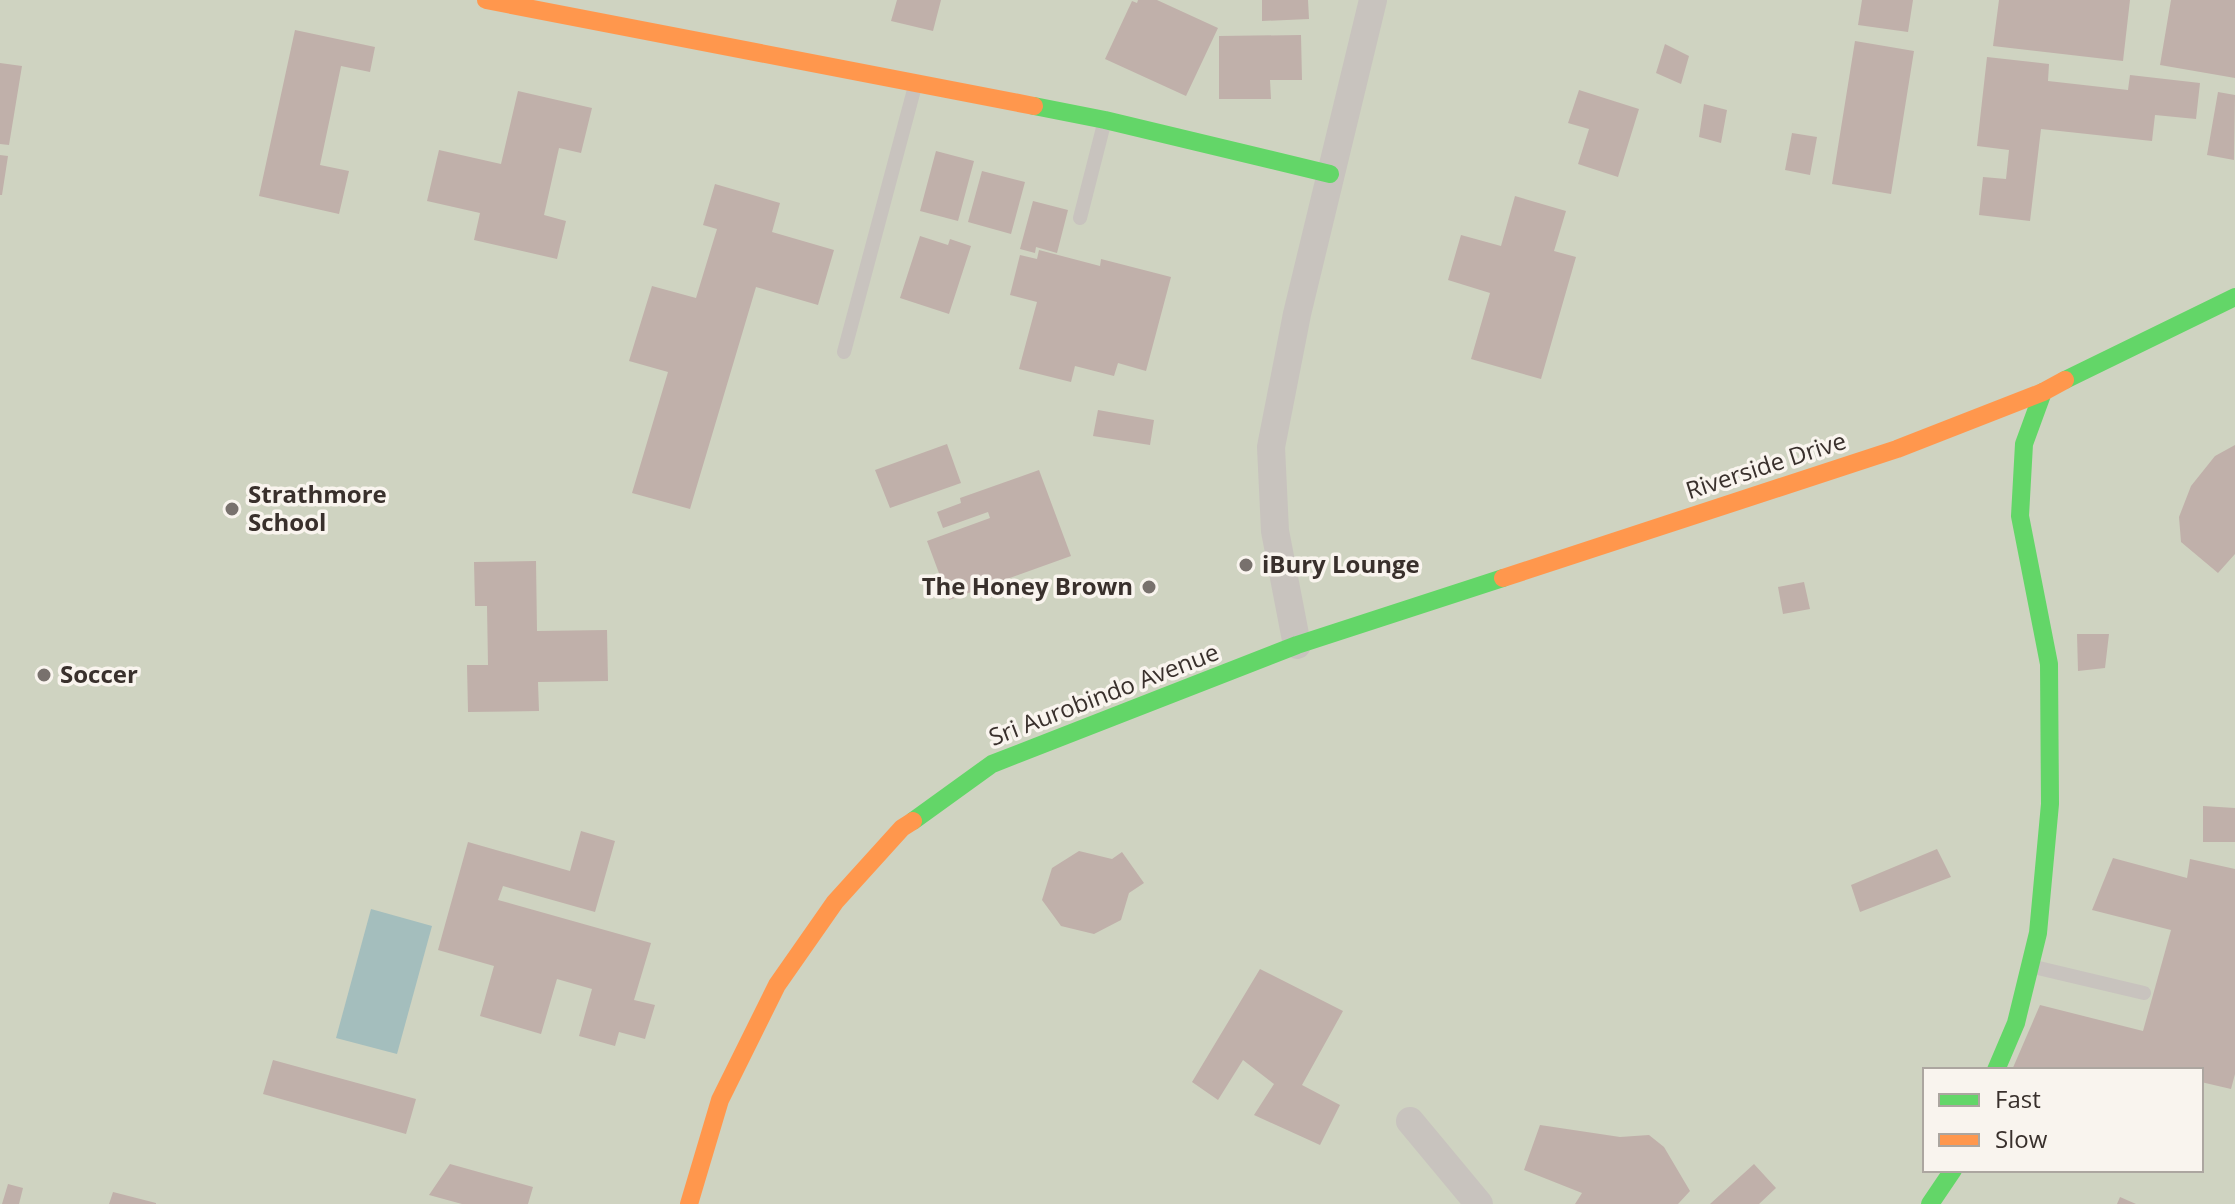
<svg xmlns="http://www.w3.org/2000/svg" width="2235" height="1204" font-family="'Open Sans',sans-serif">
<style>
.green{fill:#cfd3c1;fill-rule:evenodd}
.water{fill:#a4bebd}
.building{fill:#c0b0aa}
.lines{fill:none;stroke-linecap:round;stroke-linejoin:round}
.lane{stroke:#c8c3be;stroke-width:14}
.street{stroke:#c8c3be;stroke-width:28}
.fast{stroke:#63d668;stroke-width:18}
.slow{stroke:#ff974d;stroke-width:18}
.poi-dot{fill:#78716d;stroke:#f9f4ee;stroke-width:3}
.labels{text-anchor:middle;stroke-width:7;stroke-linejoin:round;paint-order:stroke}
.street-label{font-size:24px;fill:#39302c;stroke:#f9f4ee}
.poi-label{font-size:24px;font-weight:bold;fill:#39302c;stroke:#f9f4ee;text-anchor:start}
</style>
<rect width="100%" height="100%" fill="#eeeae6"/>
<!-- green -->
<path class="green" d="M0 0H2235V1204H0ZM1925 1070H2201V1170H1925Z"/>
<!-- water -->
<path class="water" d="M371 909 432 926 397 1054 336 1038Z"/>
<!-- building -->
<path class="building" d="M897 0H941L933 31 891 21Z
M1138 0H1157L1218 28 1186 96 1105 59 1132 1 1137 3Z
M1262 0H1308L1309 19 1262 21Z
M1862 0H1913L1908 32 1858 25Z
M1999 0H2130L2123 61 1993 46Z
M2171 0H2235V78L2160 65Z
M295 30 375 47 370 72 341 66 320 165 349 171 339 214 259 196Z
M1301 35 1302 80H1270L1271 99H1219V36Z
M1855 41 1914 51 1891 194 1832 184Z
M1665 44 1689 56 1681 84 1656 73Z
M1987 57 2049 64 2048 81 2128 90 2130 75 2200 83 2196 119 2155 115 2152 141 2041 129 2030 221 1979 215 1983 177 2006 179 2009 150 1977 146Z
M0 63 22 66 9 145 0 144Z
M1579 90 1639 109 1618 177 1578 164 1589 129 1568 123Z
M518 91 592 108 581 153 559 148 544 215 566 221 557 259 474 240 480 213 427 201 439 150 501 164Z
M2218 92 2235 95 2234 160 2207 155Z
M1704 104 1727 110 1721 143 1699 137Z
M1792 133 1817 137 1810 175 1785 170Z
M936 151 974 161 958 221 920 211Z
M0 155 8 156 2 195H0Z
M982 171 1025 182 1011 234 968 222Z
M715 184 780 203 772 232 834 250 818 305 756 287 690 509 632 493 668 372 629 361 652 286 696 298 717 229 703 225Z
M1515 196 1566 211 1554 251 1576 257 1541 379 1471 359 1490 293 1448 280 1461 235 1501 246Z
M1033 201 1068 210 1057 253 1036 247 1035 253 1020 249Z
M920 236 948 245 950 239 971 246 949 314 900 298Z
M1039 250 1100 266 1101 259 1171 277 1146 371 1118 363 1114 376 1075 366 1071 382 1019 369 1037 302 1010 295 1020 255 1037 259Z
M1098 410 1154 420 1150 445 1093 436Z
M947 444 961 483 890 508 875 470Z
M2235 445V554L2218 573 2181 542 2179 517 2191 486 2215 456Z
M1039 470 1071 556 949 600 927 541 990 518 988 512 943 528 937 512 961 503 960 498Z
M536 561 537 631 607 630 608 681 538 682 539 711 468 712 467 665H488L487 606H475L474 562Z
M1804 582 1810 609 1783 614 1778 587Z
M2077 634H2109L2105 668 2078 671Z
M2203 806 2235 808V842H2203Z
M581 831 615 841 595 912 503 886 498 900 651 943 634 1000 655 1005 645 1039 619 1032 615 1046 579 1036 592 989 557 979 541 1034 480 1016 494 966 438 950 468 842 570 871Z
M1937 849 1951 877 1860 912 1851 885Z
M1079 851 1112 859 1122 852 1144 883 1129 893 1121 920 1094 934 1061 926 1042 900 1052 868Z
M2113 858 2187 878 2190 859 2235 869V1074L2231 1089 2201 1082V1070H2012L2040 1005 2143 1031 2171 930 2092 910Z
M1260 969 1343 1011 1302 1085 1340 1105 1320 1145 1254 1115 1274 1084 1243 1060 1218 1100 1192 1082Z
M273 1060 416 1099 406 1134 263 1094Z
M1540 1125 1620 1137 1649 1135 1664 1147 1690 1191 1678 1204H1575L1582 1193 1524 1170Z
M450 1164 533 1187 528 1204H462L429 1195Z
M1754 1164 1776 1188 1759 1204H1710Z
M8 1184 23 1188 19 1204H2Z
M113 1192 156 1203V1204H109Z
M2120 1197 2136 1204H2117Z"/>
<g class="lines">
<!-- lane -->
<path class="lane" d="M1080 218 1105 120
M844 352 915 86
M2030 966 2144 993"/>
<!-- street -->
<path class="street" d="M1297 645 1275 531 1271 447 1297 314 1373 0
M1410 1121 1479 1204"/>
<!-- fast -->
<path class="fast" d="M1034 106 1105 120 1330 174
M2065 380 2235 297
M913 821 992 764 1297 645 1503 578
M1996 1070 2016 1023 2038 933 2050 804 2049 664 2020 516 2024 444 2043 392
M1930 1204 1953 1170"/>
<!-- slow -->
<path class="slow" d="M486 0 1034 106
M1503 578 1897 449 2043 392 2065 380
M689 1204 720 1100 777 985 835 902 902 828 913 821"/>
</g>
<!-- markers -->
<g class="poi-dot">
<circle cx="232" cy="509" r="8"/>
<circle cx="1246" cy="565" r="8"/>
<circle cx="1149" cy="587" r="8"/>
<circle cx="44" cy="675" r="8"/>
</g>
<g class="labels">
<!-- street labels -->
<g class="street-label">
<text transform="translate(1766 466) rotate(-18)" y="8">Riverside Drive</text>
<text transform="translate(1104 695) rotate(-21)" y="8">Sri Aurobindo Avenue</text>
</g>
<!-- poi labels -->
<g class="poi-label">
<text x="248" y="503">Strathmore<tspan x="248" dy="28">School</tspan></text>
<text x="1262" y="573">iBury Lounge</text>
<text x="1133" y="595" text-anchor="end">The Honey Brown</text>
<text x="60" y="683">Soccer</text>
</g>
</g>
<!-- legend -->
<rect x="1923" y="1068" width="280" height="104" fill="#f9f4ee" stroke="#aca6a0" stroke-width="2"/>
<rect x="1939" y="1094" width="40" height="12" fill="#63d668" stroke="#aca6a0" stroke-width="2"/>
<text x="1995" y="1108" font-size="24" fill="#39302c">Fast</text>
<rect x="1939" y="1134" width="40" height="12" fill="#ff974d" stroke="#aca6a0" stroke-width="2"/>
<text x="1995" y="1148" font-size="24" fill="#39302c">Slow</text>
</svg>
